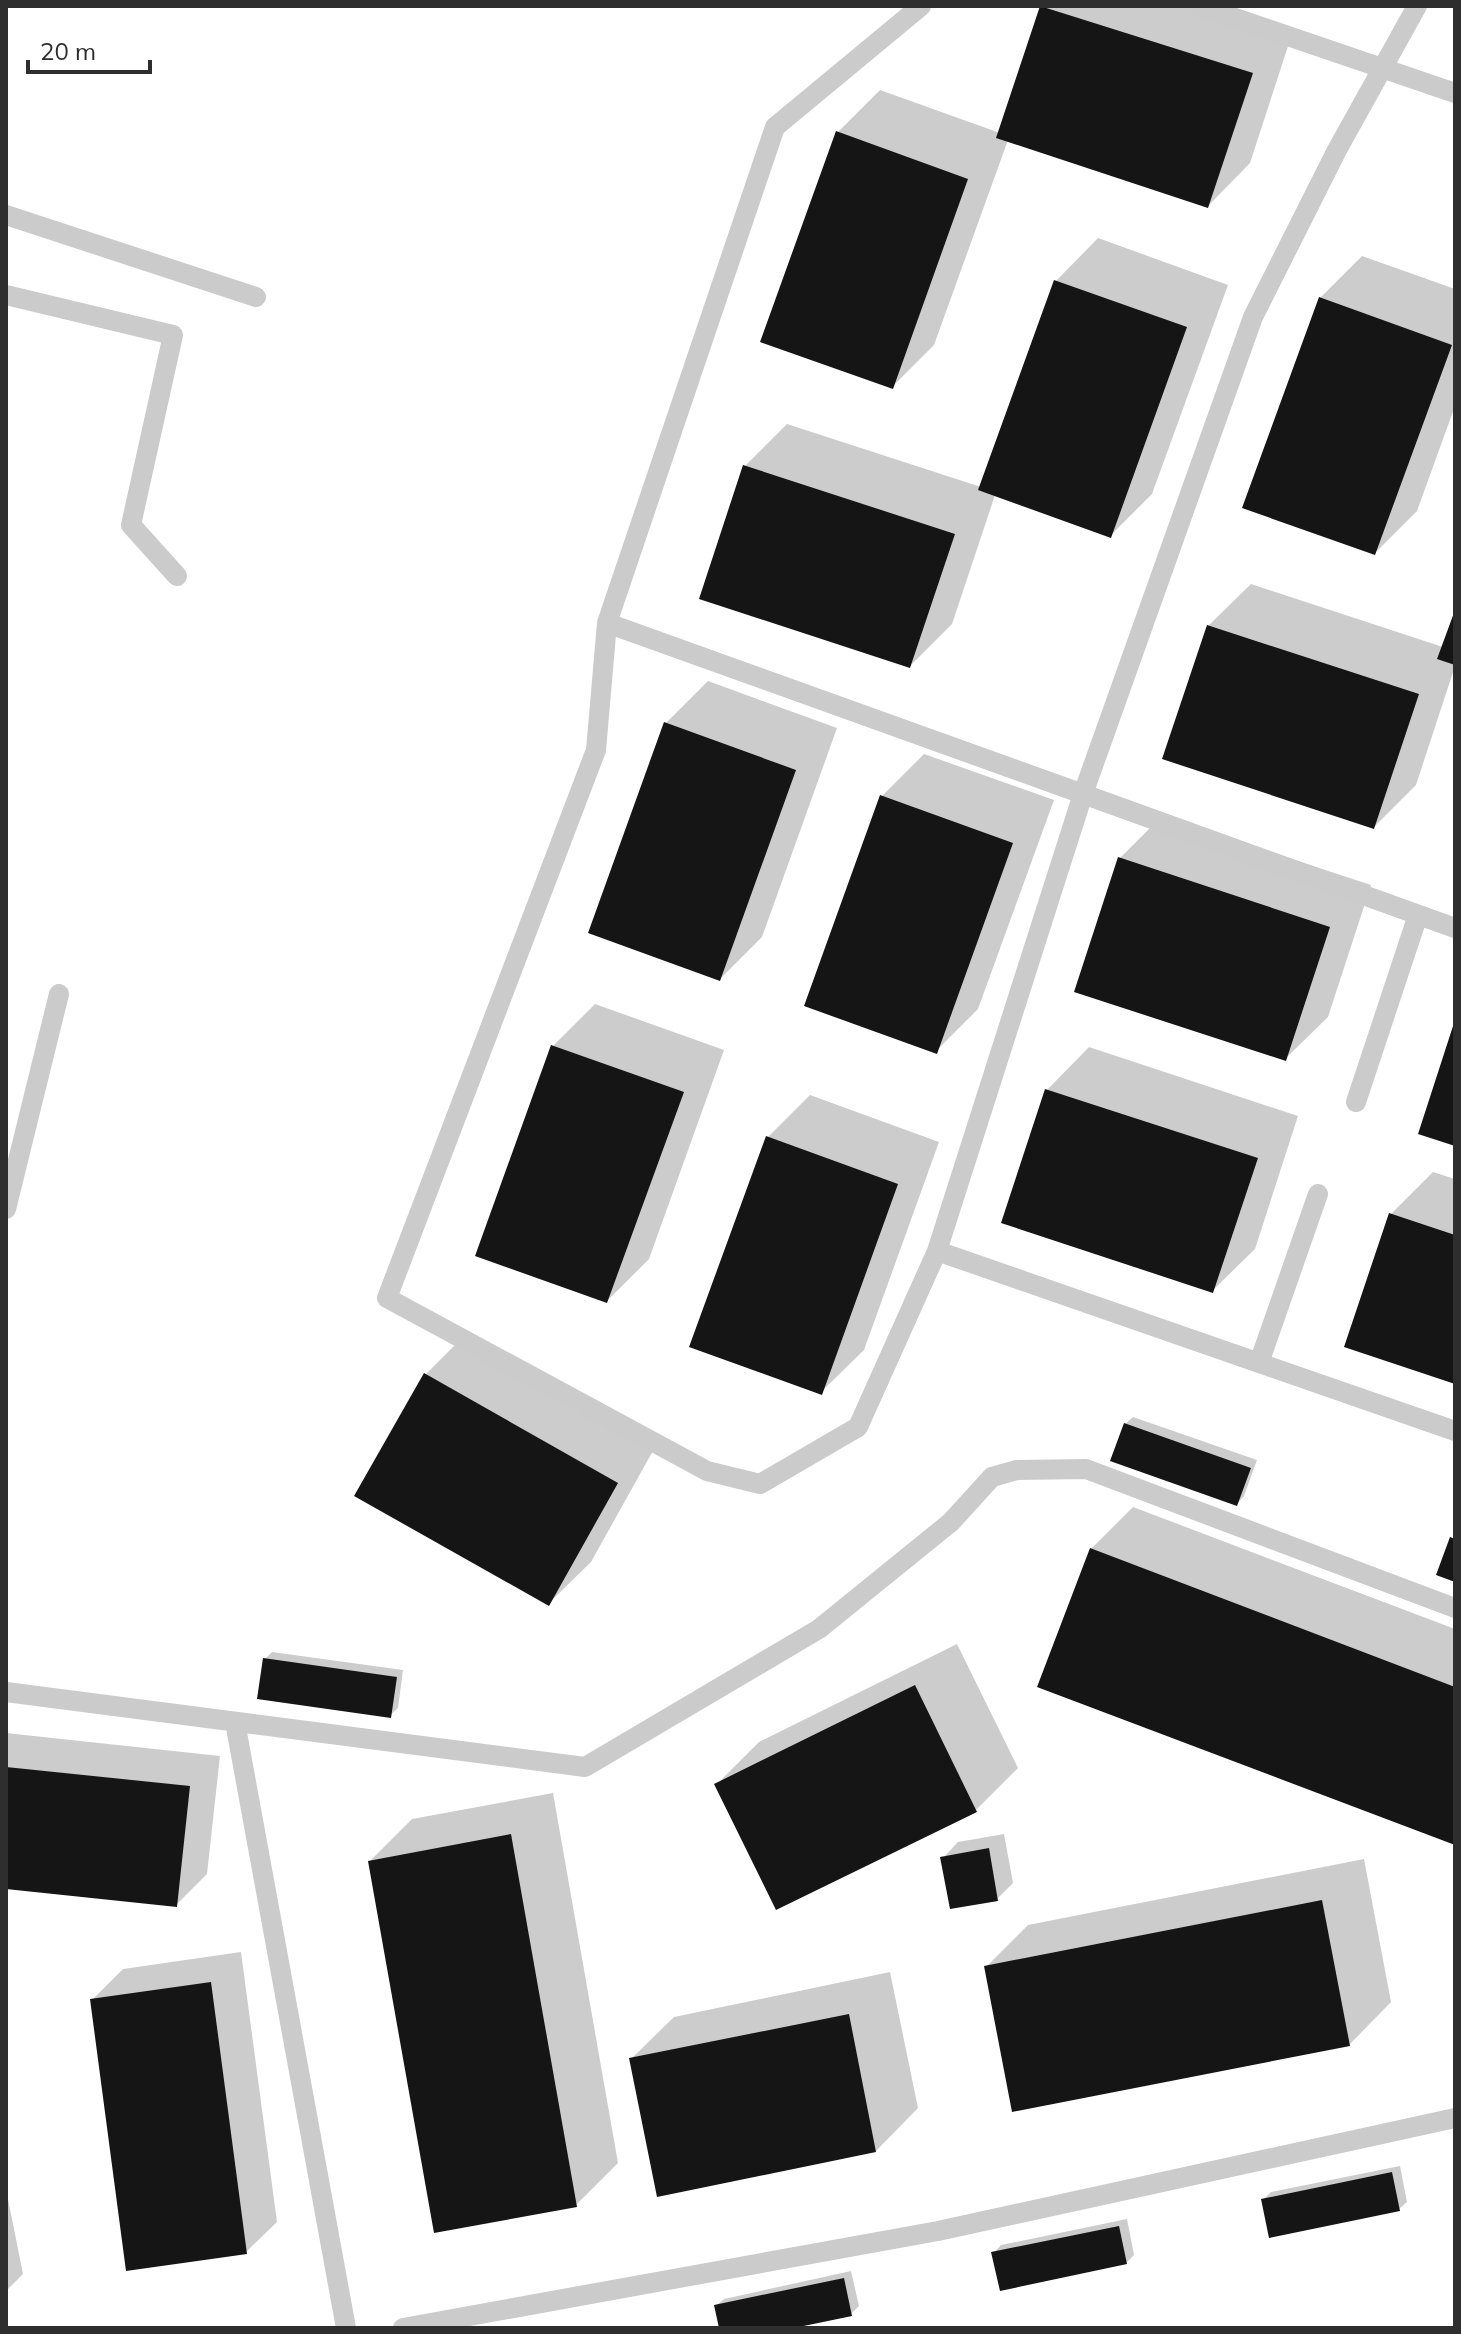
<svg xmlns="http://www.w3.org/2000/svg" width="1461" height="2334" font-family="Mulish,sans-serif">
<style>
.shadow{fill:#0003}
.building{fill:#151515}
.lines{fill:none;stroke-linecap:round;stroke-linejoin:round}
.lane{stroke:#cbcbcb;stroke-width:20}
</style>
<rect width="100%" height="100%" fill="#fff"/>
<!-- shadow -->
<path class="shadow" d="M1042 6H1218L1293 31 1250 163 1208 206 1008 140 934 345 892 387 838 132 880 90 1000 133Z
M1098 238 1228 285 1152 494 1110 536 995 495 952 624 910 666 745 466 787 424 981 487 1056 281Z
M1362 256 1455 289V406L1417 511 1375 553 1320 298Z
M1251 584 1443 647 1455 615V666L1416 785 1374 827 1208 626Z
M708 681 837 728 762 937 720 979 666 723Z
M924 754 1054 800 978 1009 936 1051 882 796Z
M1162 816 1371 885 1328 1017 1285 1059 1120 858Z
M595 1004 724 1050 649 1259 607 1301 553 1046Z
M1089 1047 1298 1116 1255 1249 1212 1291 1004 1222 1047 1090Z
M810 1095 939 1142 864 1350 821 1392 768 1137Z
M1433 1172 1455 1179V1381L1391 1214Z
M468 1332 659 1440 591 1562 548 1604 426 1374Z
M1133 1417 1257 1460 1244 1496 1237 1504 1125 1424Z
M1133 1507 1455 1629V1843L1091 1549Z
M957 1644 1018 1768 976 1810 717 1784 759 1742Z
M272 1652 403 1670 398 1708 390 1715 265 1659Z
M6 1733 220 1756 207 1874 176 1905 6 1887Z
M553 1793 618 2163 576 2205 370 1861 412 1819Z
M1004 1834 1013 1883 997 1899 943 1858 958 1842Z
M1364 1859 1391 2002 1349 2045 986 1967 1028 1925Z
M241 1952 277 2222 246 2252 93 1999 123 1969Z
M890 1972 918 2108 876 2151 631 2059 674 2017Z
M1400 2166 1407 2202 1399 2209 1263 2200 1271 2192Z
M6 2189 23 2274 6 2291Z
M1127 2219 1134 2255 1126 2263 994 2253 1001 2245Z
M851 2271 859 2306 851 2314 784 2328H721L716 2306 724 2299Z"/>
<!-- building -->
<path class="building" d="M1040 6 1253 73 1208 208 996 138Z
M836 131 968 179 893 389 760 342Z
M1054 280 1187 327 1111 538 978 490Z
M1319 297 1452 345 1375 555 1242 508Z
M743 465 955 534 910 668 699 599Z
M1455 610V665L1437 659Z
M1207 625 1419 694 1374 829 1162 759Z
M664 722 796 770 720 981 588 933Z
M880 795 1013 843 937 1054 804 1006Z
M1118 857 1330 927 1286 1061 1074 992Z
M1454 1023H1455V1146L1418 1134Z
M551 1045 684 1092 607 1303 475 1256Z
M1045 1089 1258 1158 1213 1293 1001 1223Z
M766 1136 898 1184 822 1395 689 1347Z
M1389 1213 1455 1235V1384L1344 1347Z
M424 1373 618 1483 549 1606 354 1496Z
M1124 1423 1251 1468 1237 1506 1110 1461Z
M1450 1537 1455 1539V1582L1436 1575Z
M1090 1548 1455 1687V1845L1037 1687Z
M263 1658 397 1677 391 1718 257 1699Z
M915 1685 977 1812 776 1910 714 1784Z
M6 1767 190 1786 177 1907 6 1889Z
M511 1834 577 2207 434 2233 368 1861Z
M989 1848 998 1901 950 1909 940 1857Z
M1322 1900 1350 2046 1012 2112 984 1966Z
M211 1982 247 2254 126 2271 90 1999Z
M849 2014 876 2152 657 2197 629 2058Z
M1392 2172 1400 2211 1269 2238 1261 2199Z
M1119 2226 1127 2264 1000 2291 991 2252Z
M844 2278 852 2316 794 2328H719L714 2305Z"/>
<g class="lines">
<!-- lane -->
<path class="lane" d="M921 6 775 127 607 623 596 750 387 1298 707 1471 760 1484 858 1427 937 1251 1455 1431
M1200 6 1455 93
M1417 6 1337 150 1253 317 1083 794 1455 928
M6 215 256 297
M6 295 173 335 131 525 177 576
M607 623 1083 794 937 1251
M1356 1102 1418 915
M6 1209 59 994
M1259 1363 1318 1194
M6 1692 585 1767 819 1629 951 1522 992 1477 1017 1470 1086 1469 1455 1608
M235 1722 346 2328
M403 2328 938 2231 1455 2118"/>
</g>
<!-- border -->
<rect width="1461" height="2334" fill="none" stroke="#2e2e2e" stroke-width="16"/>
<!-- scale -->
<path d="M28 60v12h122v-12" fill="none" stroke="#2e2e2e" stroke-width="4"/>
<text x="40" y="60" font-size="24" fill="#2e2e2e" stroke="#ffffff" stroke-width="6" paint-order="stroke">20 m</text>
</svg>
